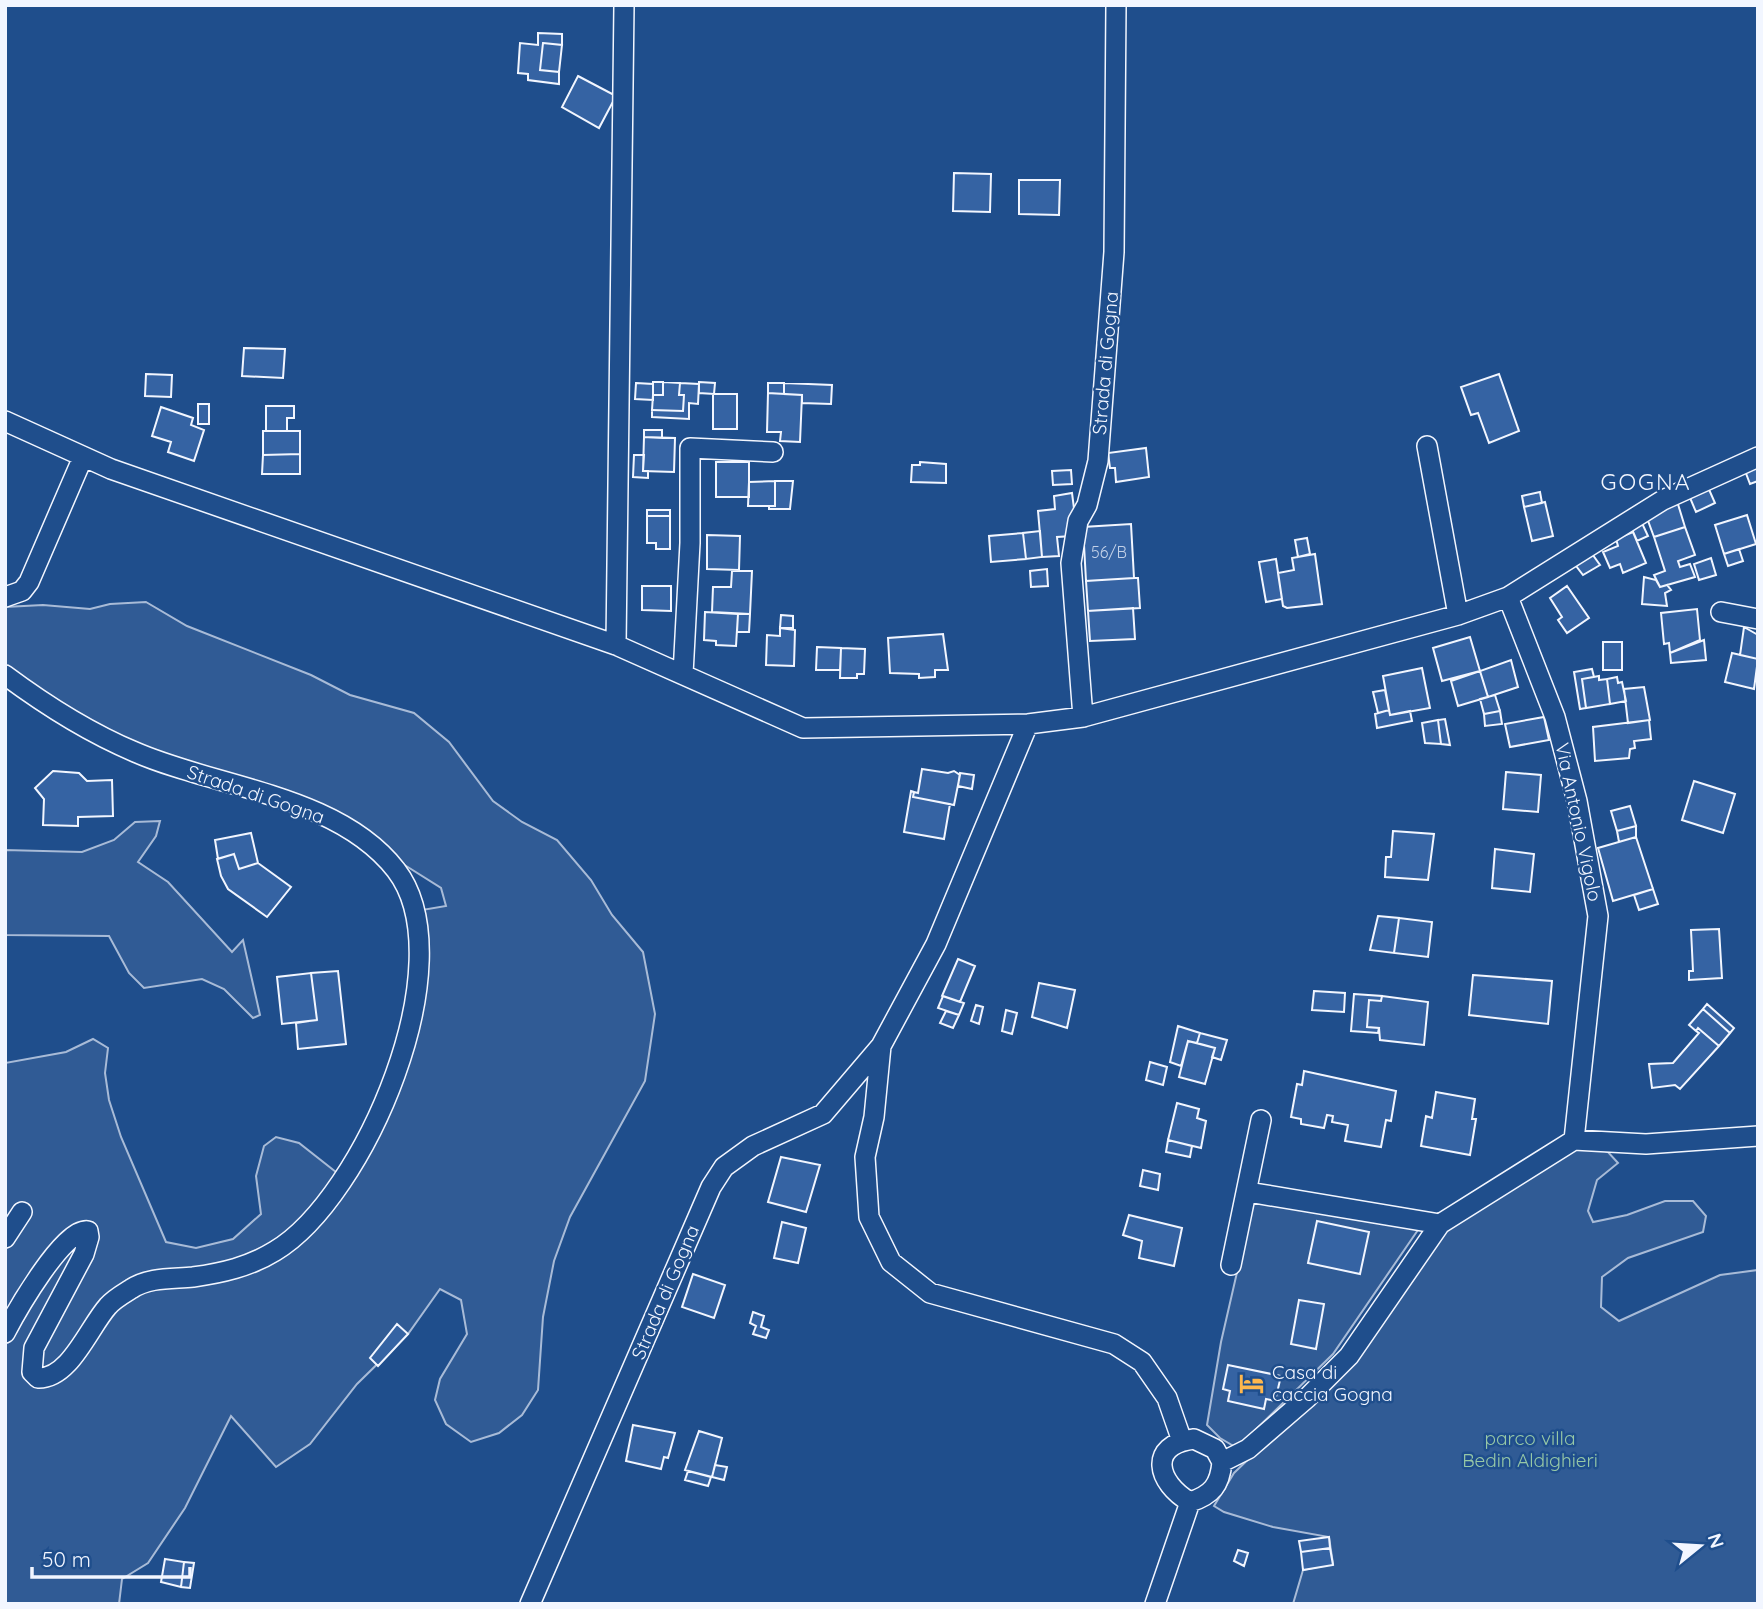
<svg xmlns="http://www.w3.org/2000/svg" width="1763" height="1609" font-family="Quicksand,sans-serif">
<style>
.built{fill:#305b95;stroke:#a8bbd7;stroke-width:2}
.building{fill:#3563a3;stroke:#f2f6ff;stroke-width:2}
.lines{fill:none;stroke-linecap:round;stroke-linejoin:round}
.street-casing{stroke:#f2f6ff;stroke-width:22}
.street{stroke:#1f4e8c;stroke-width:19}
.labels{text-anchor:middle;stroke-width:5;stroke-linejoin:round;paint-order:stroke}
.number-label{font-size:16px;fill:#c3d1e8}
.street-label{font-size:19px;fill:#f2f6ff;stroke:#1f4e8c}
.poi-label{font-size:19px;fill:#f2f6ff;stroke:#1f4e8c;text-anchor:start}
.park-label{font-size:19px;fill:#97c8a6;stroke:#1f4e8c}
.quarter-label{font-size:23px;letter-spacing:2px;fill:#f2f6ff;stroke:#1f4e8c}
</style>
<rect width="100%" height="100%" fill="#1f4e8c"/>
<!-- built -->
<path class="built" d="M146 602 187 626 311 675 350 695 414 713 449 742 493 801 522 822 557 840 591 880 612 915 643 952 655 1014 645 1081 570 1217 554 1261 543 1317 538 1390 522 1415 499 1433 471 1442 446 1424 435 1400 440 1379 467 1334 461 1300 440 1289 408 1334 357 1384 310 1444 276 1467 231 1416 185 1508 148 1563 122 1579 119 1604H5V1063L66 1052 93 1039 108 1048 105 1073 109 1100 121 1137 166 1242 196 1248 233 1239 261 1214 256 1176 264 1146 276 1137 299 1143 341 1176 416 1015 410 912 446 906 441 888 403 864 347 833 123 744 5 667V607L43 605 90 609 110 604Z
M160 821 156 836 138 862 168 882 232 952 243 940 260 1015 253 1018 224 989 202 979 144 988 129 973 109 936 5 935V850L82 852 114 840 135 822Z
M1574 1140 1608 1152 1618 1163 1597 1180 1588 1211 1593 1222 1627 1215 1665 1201H1693L1706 1216 1703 1232 1628 1258 1602 1277 1601 1307 1619 1321 1720 1275 1758 1270V1604H1293L1303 1570 1333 1564 1329 1537 1273 1527 1224 1512 1214 1506 1234 1473 1350 1362 1461 1208Z
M1255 1194 1420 1227 1333 1354 1237 1448 1220 1438 1207 1425 1221 1342Z"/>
<!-- building -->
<path class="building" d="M538 33 562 34V45L543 43 540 70 559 72V84L528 80V74L518 73 520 43 538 45Z
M543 43 562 45 559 72 540 70Z
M578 76 616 96 599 128 562 107Z
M954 173 991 174 990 212 953 211Z
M1019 180H1060L1059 215 1019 214Z
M244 348 285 349 283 378 242 376Z
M146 374 172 375 171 397 145 396Z
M1499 374 1519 431 1489 443 1478 413 1471 415 1461 387Z
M653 382H663V395H653Z
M663 382 680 383 679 395H684L683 411 652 410 653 395H663Z
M699 382 715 383 714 394 699 393Z
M636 383 653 384V400L635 399Z
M680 383 699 384 698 404 689 403V419L652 417V410L683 411 684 395H679Z
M768 383H784V394L768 393Z
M784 383 832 385 831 404 802 403V395L784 394Z
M768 393 802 395 800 442 780 441 781 432H767Z
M713 394H737V429H713Z
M198 404H209V424H198Z
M266 406H294V418H287V431H266Z
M161 407 193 418 191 425 204 430 194 461 168 452 171 442 152 436Z
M644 430H662V438L644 437Z
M263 431H300V454L263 455Z
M644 437 675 438 674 472 643 471Z
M1146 448 1149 477 1116 482 1115 468H1110L1108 453Z
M300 454V474H262L263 455Z
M634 455H644L643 471H648V478L633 477Z
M716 462H749V497H716Z
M920 462 946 464V483L911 482 912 465H920Z
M1758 462V481L1750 484 1744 468Z
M1071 470 1072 484 1053 485 1052 471Z
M775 481V506H748L749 482Z
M775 481H793L790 509H769V506H775Z
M1707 485 1715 503 1696 512 1688 493Z
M1540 492 1542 503 1524 507 1522 496Z
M1072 493 1075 516 1073 536 1057 537 1059 556 1042 557 1038 511 1055 509 1054 496Z
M1677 501 1685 527 1654 537 1647 518Z
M1545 502 1553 536 1532 541 1524 507Z
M647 510H670V516H647Z
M1747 515 1756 544 1724 554 1715 525Z
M647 516H670V549H656V543H647Z
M1641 521 1648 536 1637 541 1631 527Z
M1131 524 1134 578 1086 581 1083 527Z
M1685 527 1695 555 1678 561 1680 567 1690 564 1695 577 1660 587 1654 575 1665 571 1654 537Z
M1040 531 1042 557 1026 559 1023 533Z
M1633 532 1646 563 1623 573 1620 564 1610 568 1603 552 1618 546 1616 539Z
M1023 533 1026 559 991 562 989 536Z
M707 535 740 536 739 570 707 569Z
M1307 538 1310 554 1298 557 1295 540Z
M1739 549 1743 561 1728 566 1724 554Z
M1590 551 1600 565 1583 575 1573 562Z
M1315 554 1322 604 1287 608 1283 606 1278 573 1294 570 1292 558Z
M1711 558 1716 575 1699 580 1694 564Z
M1276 559 1282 599 1266 602 1259 562Z
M1047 569 1048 586 1031 587 1030 571Z
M732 571H752L750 614 712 612 713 587H731Z
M1644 577 1656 580 1660 587 1667 585 1671 590 1665 593 1667 606 1642 604Z
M1134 578H1138L1140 608 1088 611 1086 581Z
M642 586H671V611L642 610Z
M1567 586 1589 618 1567 633 1558 620 1562 617 1550 598Z
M1133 608 1135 639 1090 641 1088 611Z
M1697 609 1700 640 1670 653 1669 643 1664 644 1661 613Z
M705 612 738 614 736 646 716 645V641L704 640Z
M738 614H750L749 632H737Z
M781 615 793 616V628H780Z
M1744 627 1758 635V659L1740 655Z
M780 628 795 630 794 666 766 665 767 635 780 636Z
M943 634 948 670H935V677L919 678V674L890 673 888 638Z
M1470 637 1480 671 1442 681 1433 648Z
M1704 640 1706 660 1671 663 1670 653Z
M1603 642H1622V670H1603Z
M817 647 841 648 840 670H816Z
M841 648 865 649 864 674H857V678H840Z
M1732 653 1758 659 1754 689 1725 682Z
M1511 660 1518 687 1488 697 1480 671Z
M1422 668 1430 708 1390 715 1383 676Z
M1592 669 1594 677 1582 679 1586 708 1580 709 1574 672Z
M1480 671 1488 697 1458 706 1451 681Z
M1599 676V680L1607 679 1610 704 1586 708 1582 679Z
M1617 677 1618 683 1622 682 1626 701 1610 704 1607 679Z
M1644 687 1650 720 1628 723 1624 689Z
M1385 690 1389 710 1378 713 1373 692Z
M1495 695 1500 711 1484 714 1480 699Z
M1389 710 1390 715 1410 711 1412 721 1377 728 1375 714Z
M1500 711 1502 724 1485 726 1484 714Z
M1544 717 1549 740 1510 747 1505 724Z
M1445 719 1450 745 1441 744 1438 720Z
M1438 720 1441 744 1425 743 1422 723Z
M1649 720 1651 739 1634 741 1635 748 1630 749 1629 758 1595 761 1593 727Z
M922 769 948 773 954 771 960 775 954 805 913 797 914 792 918 793Z
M53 771 79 773 87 781 112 780 113 816 78 817V826L43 825 44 799 35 788Z
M1506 772 1541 775 1538 812 1503 809Z
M960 773 974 775 972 789 958 786Z
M1694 781 1735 794 1723 833 1682 820Z
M911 791 914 792 913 797 950 804 944 839 904 832Z
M1630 806 1636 826 1617 831 1611 811Z
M1636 826V837L1619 842 1617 831Z
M1393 831 1434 834 1428 880 1385 877 1386 857H1391Z
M251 833 258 863 239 869 234 854 218 859 215 840Z
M1636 837 1653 889 1613 901 1598 848Z
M1495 849 1534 854 1530 892 1492 888Z
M234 854 239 869 258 863 291 887 267 917 228 889 221 876 217 859Z
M1653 889 1658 904 1639 910 1634 895Z
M1378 916 1399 918 1394 953 1370 950Z
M1399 918 1432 922 1428 957 1394 953Z
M1719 929 1722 978 1689 980V971H1693L1691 930Z
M958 959 975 966 960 1002 942 996Z
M338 971 346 1044 298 1049 296 1023 317 1020 311 973Z
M311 973 317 1020 282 1024 277 977Z
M1473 975 1552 981 1548 1024 1469 1015Z
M1039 983 1075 990 1067 1028 1032 1017Z
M1314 991 1345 993 1344 1012 1312 1010Z
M1354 994 1382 996 1381 1001 1369 1000 1367 1027 1379 1028 1378 1033 1351 1031Z
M943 996 964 1003 959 1015 938 1008Z
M1382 996 1428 1002 1424 1045 1380 1040 1379 1028 1367 1027 1369 1000 1381 1001Z
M1707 1004 1734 1028 1730 1033 1703 1009Z
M976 1005 983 1007 979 1024 971 1021Z
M1703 1009 1730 1033 1719 1046 1698 1028 1696 1031 1689 1025Z
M1006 1010 1017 1013 1012 1034 1002 1031Z
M946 1011 959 1015 953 1028 940 1023Z
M1178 1026 1200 1033 1197 1043 1188 1041 1181 1066 1170 1062Z
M1698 1028 1719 1046 1680 1089 1675 1085 1652 1088 1649 1064 1673 1063 1699 1033 1696 1031Z
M1200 1033 1227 1040 1221 1060 1212 1057 1215 1048 1197 1043Z
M1188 1041 1215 1048 1205 1084 1179 1077Z
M1150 1062 1167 1067 1163 1085 1146 1080Z
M1304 1071 1396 1091 1391 1121 1386 1120 1381 1147 1345 1141 1348 1125 1332 1122 1333 1116 1327 1115 1324 1128 1301 1124V1119L1291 1117 1297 1084 1302 1085Z
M1436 1092 1475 1099 1472 1119H1476L1470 1155 1421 1146 1426 1116 1432 1118Z
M1177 1103 1199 1109 1197 1118 1206 1121 1201 1148 1168 1140Z
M1168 1140 1192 1146 1190 1157 1166 1152Z
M781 1157 820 1165 806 1212 768 1202Z
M1143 1170 1160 1174 1158 1190 1140 1186Z
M1129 1215 1182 1228 1174 1266 1139 1258 1142 1241 1123 1235Z
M1317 1221 1369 1232 1360 1274 1308 1263Z
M782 1222 806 1228 798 1263 774 1258Z
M693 1274 725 1285 714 1318 682 1307Z
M1299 1300 1324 1304 1316 1349 1291 1344Z
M753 1312 764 1316 761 1327 769 1330 766 1338 753 1334 756 1326 750 1323Z
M397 1324 408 1334 378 1366 370 1358Z
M1228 1365 1281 1376 1275 1401 1266 1399 1264 1409 1228 1401 1230 1391 1223 1389Z
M633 1425 675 1433 668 1458 664 1457 661 1469 626 1461Z
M699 1431 722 1438 712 1477 685 1470Z
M715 1465 727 1467 724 1480 712 1477Z
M688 1471 711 1477 708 1486 685 1480Z
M1329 1537 1330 1548 1301 1552 1299 1541Z
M1330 1548 1333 1565 1303 1570 1301 1552Z
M1238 1550 1248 1553 1244 1566 1234 1561Z
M165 1559 184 1562 181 1587 161 1582Z
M184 1562 194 1563 190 1588 181 1587Z"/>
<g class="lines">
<defs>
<path id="street" d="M5 421 111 469 616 645 803 728 1028 724 1083 717 1458 615 1508 597 1663 500 1758 457
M1427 446 1458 615
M5 597 22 591 29 582 83 457
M1508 597 1555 717 1577 801 1598 916 1574 1140
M1721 612 1758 619
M616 645 624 5
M683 674 690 543V448L773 452
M5 675C44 704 90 733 135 752 217 788 338 795 396 870 466 961 364 1198 275 1251 249 1267 222 1273 193 1277 172 1279 149 1277 131 1289 123 1294 114 1299 108 1306 89 1327 70 1379 38 1378L32 1372 34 1348 84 1254 89 1237 88 1231C64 1227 16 1312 5 1333
M1083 717 1071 563 1078 521 1087 505 1098 461 1114 252 1116 5
M881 1046 874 1117 865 1157 869 1217 891 1262 930 1293 1114 1344 1142 1362 1167 1398 1182 1441
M1248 1192 1440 1224
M5 1238 22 1212
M1231 1265 1261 1120
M1194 1439 1215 1449 1222 1462C1220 1485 1212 1495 1190 1502 1157 1483 1147 1445 1194 1439Z
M1222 1462 1248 1449 1307 1398 1349 1356 1440 1224 1574 1140 1646 1144 1758 1136
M530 1604 711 1187 724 1167 753 1146 823 1114 881 1046 936 944 1028 724
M1155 1604 1190 1502"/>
</defs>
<!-- street casing -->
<use href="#street" class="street-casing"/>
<!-- street -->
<use href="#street" class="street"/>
</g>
<!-- icons -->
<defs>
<symbol id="hotel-bare" viewBox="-9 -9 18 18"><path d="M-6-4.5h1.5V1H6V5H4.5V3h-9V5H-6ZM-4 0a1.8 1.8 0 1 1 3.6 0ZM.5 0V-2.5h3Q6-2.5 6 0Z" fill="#ffb74d" stroke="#1f4e8c" stroke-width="2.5" paint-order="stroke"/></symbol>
</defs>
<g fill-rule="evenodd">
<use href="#hotel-bare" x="1234" y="1366" width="35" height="35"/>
</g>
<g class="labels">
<!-- number labels -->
<g class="number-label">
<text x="1109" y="558">56/B</text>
</g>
<!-- street labels -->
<g class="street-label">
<text transform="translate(1105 363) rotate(-85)" y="7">Strada di Gogna</text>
<text transform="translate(256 794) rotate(19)" y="7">Strada di Gogna</text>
<text transform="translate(1579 822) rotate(78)" y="7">Via Antonio Vigolo</text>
<text transform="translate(665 1292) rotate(-67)" y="7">Strada di Gogna</text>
</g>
<!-- poi labels -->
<g class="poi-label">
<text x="1272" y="1379">Casa di<tspan x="1272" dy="22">caccia Gogna</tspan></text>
</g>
<!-- park labels -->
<g class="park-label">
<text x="1530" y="1445">parco villa<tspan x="1530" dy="22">Bedin Aldighieri</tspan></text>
</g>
<!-- quarter labels -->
<g class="quarter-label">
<text x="1646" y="490">GOGNA</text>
</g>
</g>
<!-- border -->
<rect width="1763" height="1609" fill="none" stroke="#f2f6ff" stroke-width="14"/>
<!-- north arrow -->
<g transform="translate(1700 1546) rotate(72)" stroke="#1f4e8c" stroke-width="5" paint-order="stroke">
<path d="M0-5L12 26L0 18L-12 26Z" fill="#f2f6ff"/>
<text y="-10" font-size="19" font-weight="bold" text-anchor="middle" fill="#f2f6ff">N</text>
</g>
<!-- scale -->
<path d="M32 1567v10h158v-10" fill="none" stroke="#f2f6ff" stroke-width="3.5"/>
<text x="42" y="1567" font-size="21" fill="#f2f6ff" stroke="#1f4e8c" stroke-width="5" paint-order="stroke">50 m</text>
</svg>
